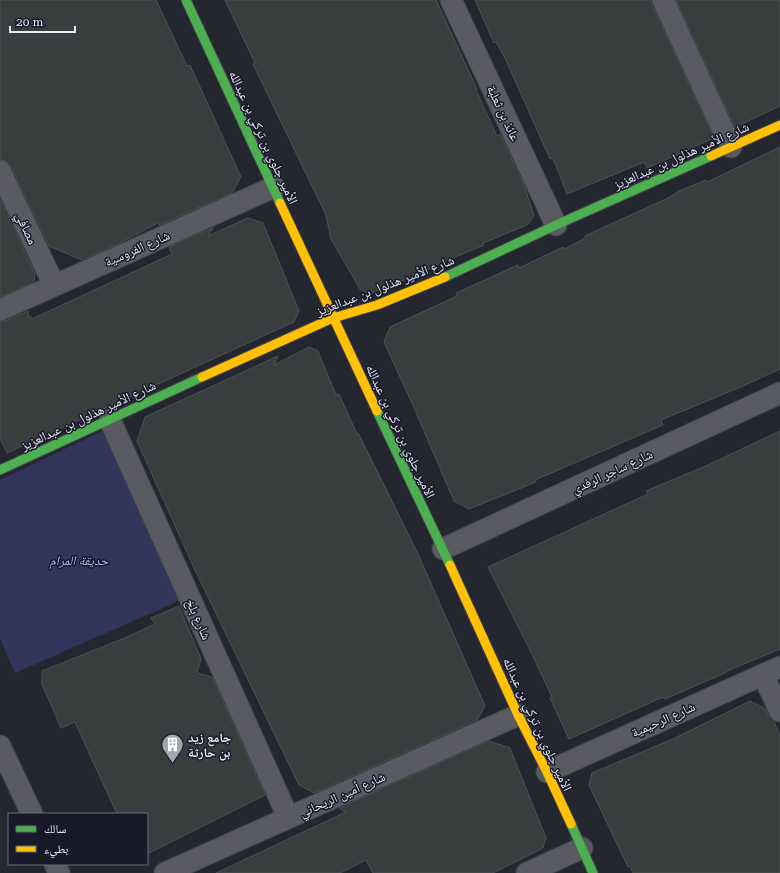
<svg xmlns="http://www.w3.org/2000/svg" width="780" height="873" font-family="'Roboto Serif','Noto Naskh Arabic',serif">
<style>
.green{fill:#32365b}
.building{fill:#393d3e;stroke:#4d5253}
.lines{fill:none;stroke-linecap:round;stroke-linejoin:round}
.street-casing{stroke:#42444c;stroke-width:23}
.fast-casing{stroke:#42444c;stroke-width:11}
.slow-casing{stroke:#42444c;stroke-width:11}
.street{stroke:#5a5b62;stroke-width:21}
.fast{stroke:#4caf50;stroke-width:9}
.slow{stroke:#ffc107;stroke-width:9}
.labels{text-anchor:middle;stroke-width:3;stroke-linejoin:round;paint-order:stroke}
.street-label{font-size:13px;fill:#e7e9f4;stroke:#181a2a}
.park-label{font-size:13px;font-style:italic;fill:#b2bcfe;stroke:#181a2a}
.poi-label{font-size:13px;font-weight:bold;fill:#e7e9f4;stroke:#181a2a;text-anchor:start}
</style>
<rect width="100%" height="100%" fill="#252730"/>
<!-- green -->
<path class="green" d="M104 430 183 599 15 673 0 638V480Z"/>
<!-- building -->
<path class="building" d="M0 0H156L187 66 190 65 241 177 232 193 159 225 158 223 116 245 82 260 49 246 11 166 6 161 0 159Z
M225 0H436L477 89 476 90 497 136 500 134 524 185 534 216 527 225 483 243 484 245 432 267V268L425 272 369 294 360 289 331 239 326 215 253 64 255 63Z
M475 0H651L652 5 714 138 647 168 644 162 567 194 553 158 550 159 505 58 496 42 494 43Z
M676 0H780V106L735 127Z
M780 147V369L743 386 661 420 663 425 535 480 536 482 469 509 454 501 415 410 384 342 390 327 457 296 456 293 518 265 519 268 563 247 564 249 586 238 585 236 587 235 668 198 679 191 706 180 707 182Z
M0 199 35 274 34 282 0 297Z
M248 218 263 223 299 311 294 322 7 453 0 438V322L5 321 28 311V317L30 316 32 319 172 254 169 247 213 228 208 236Z
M309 347 318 351 336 395 339 394 357 434 358 433 391 499 418 554 485 706 477 720 314 793 299 785 194 568 137 441 145 417 278 356 274 365Z
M780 431V649L727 671V672L665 699 663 697 569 739 550 698 552 697 532 654 488 567 648 494 646 491 708 465Z
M179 606 201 659 197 673 212 677 265 795 147 854V814H117L75 722 61 728 42 684V671L127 637 155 624 151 618Z
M750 701 764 708 766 710 769 716 774 721 780 737V873H633L630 866 628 867 589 785 592 773 673 739Z
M489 741 510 748 546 838 543 848 493 873H373L366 860 340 873H216L346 812 339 808Z"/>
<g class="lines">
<defs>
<path id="street" d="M451 0 556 225
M663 0 731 147
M0 171 54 285
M0 310 274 187
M110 420 288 817
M443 549 780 393
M763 675 780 711
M0 746 32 814
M547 772 780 667
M55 864 59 873
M165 873 518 715
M527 873 582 848"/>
<path id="fast" d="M186 0 280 203
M445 277 556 225 711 156
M377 411 450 565
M0 470 202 377
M571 824 593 873"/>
<path id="slow" d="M711 156 780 125
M280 203 377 411
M202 377 333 318 377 305 445 277
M450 565 518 715 547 772 571 824"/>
</defs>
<!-- street casing -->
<use href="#street" class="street-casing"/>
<!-- fast casing -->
<use href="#fast" class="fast-casing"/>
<!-- slow casing -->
<use href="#slow" class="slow-casing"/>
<!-- street -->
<use href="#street" class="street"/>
<!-- fast -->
<use href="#fast" class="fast"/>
<!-- slow -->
<use href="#slow" class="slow"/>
</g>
<!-- icons -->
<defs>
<symbol id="building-pin" viewBox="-11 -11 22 30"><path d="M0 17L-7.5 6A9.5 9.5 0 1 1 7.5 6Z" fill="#a3a5af" stroke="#181a2a"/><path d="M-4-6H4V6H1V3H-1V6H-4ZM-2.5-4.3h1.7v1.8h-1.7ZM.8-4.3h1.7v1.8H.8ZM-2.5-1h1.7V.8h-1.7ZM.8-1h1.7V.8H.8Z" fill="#fff"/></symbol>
</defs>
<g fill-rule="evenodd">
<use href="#building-pin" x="160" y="732" width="25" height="34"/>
</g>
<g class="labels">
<!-- street labels -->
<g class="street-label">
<text transform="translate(504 113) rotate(65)" y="5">عائذ بن ثعلبة</text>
<text transform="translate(264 137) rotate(65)" y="5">الأمير جلوي بن تركي بن عبدالله</text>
<text transform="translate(681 155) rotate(-24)" y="5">شارع الأمير هذلول بن عبدالعزيز</text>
<text transform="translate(27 228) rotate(65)" y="5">مصافي</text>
<text transform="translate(137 248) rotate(-24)" y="5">شارع الفروسية</text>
<text transform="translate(385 285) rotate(-21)" y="5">شارع الأمير هذلول بن عبدالعزيز</text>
<text transform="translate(88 415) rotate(-25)" y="5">شارع الأمير هذلول بن عبدالعزيز</text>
<text transform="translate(401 431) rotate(65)" y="5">الأمير جلوي بن تركي بن عبدالله</text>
<text transform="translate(612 471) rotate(-25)" y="5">شارع ساجر الرفدي</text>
<text transform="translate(199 619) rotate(66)" y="5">شارع بلخ</text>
<text transform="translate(663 719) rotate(-24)" y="5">شارع الرحيمية</text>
<text transform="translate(538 724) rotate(65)" y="5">الأمير جلوي بن تركي بن عبدالله</text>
<text transform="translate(342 794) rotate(-24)" y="5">شارع أمين الريحاني</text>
</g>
<!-- park labels -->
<g class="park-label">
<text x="79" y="565">حديقة المرام</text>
</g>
<!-- poi labels -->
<g class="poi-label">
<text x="188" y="742">جامع زيد<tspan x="188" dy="15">بن حارثة</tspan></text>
</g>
</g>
<!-- legend -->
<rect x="8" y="813" width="140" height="52" fill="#181a2a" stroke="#6b6d7b"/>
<rect x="16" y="826" width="20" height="6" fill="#4caf50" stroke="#6b6d7b"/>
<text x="44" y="833" font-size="12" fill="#e7e9f4">سالك</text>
<rect x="16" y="846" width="20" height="6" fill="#ffc107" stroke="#6b6d7b"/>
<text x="44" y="853" font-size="12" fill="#e7e9f4">بطيء</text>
<!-- scale -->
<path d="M10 26v6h65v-6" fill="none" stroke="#e7e9f4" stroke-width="2"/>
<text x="16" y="26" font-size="12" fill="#e7e9f4" stroke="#181a2a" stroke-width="3" paint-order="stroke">20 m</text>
</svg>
